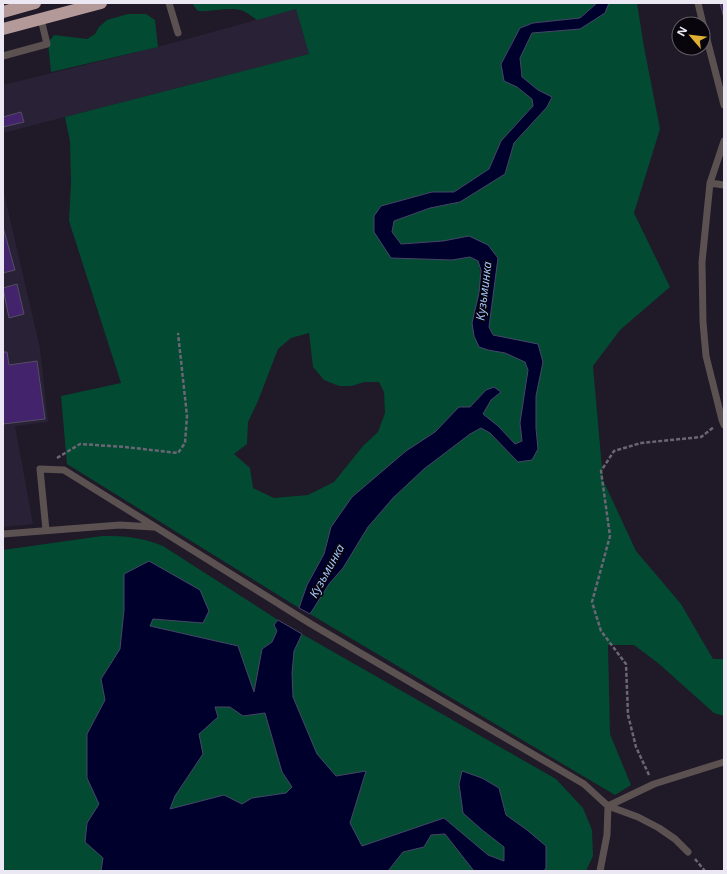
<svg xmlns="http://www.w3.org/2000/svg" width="727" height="874" font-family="'Noto Sans',sans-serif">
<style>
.built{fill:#292236}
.green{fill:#024b32;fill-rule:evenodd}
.water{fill:#00002d;stroke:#464668;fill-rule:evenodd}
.building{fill:#43236c;stroke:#544e60}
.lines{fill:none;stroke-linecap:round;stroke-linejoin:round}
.path{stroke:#6b6674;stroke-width:2.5;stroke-dasharray:4 2;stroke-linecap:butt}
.lane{stroke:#5b5150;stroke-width:7}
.highway{stroke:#b39a98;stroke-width:12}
.labels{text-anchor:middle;stroke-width:3.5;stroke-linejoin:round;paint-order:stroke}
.water-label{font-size:12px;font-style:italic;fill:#a2c2fd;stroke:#08060c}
</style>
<rect width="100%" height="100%" fill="#1f1928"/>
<!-- built -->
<path class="built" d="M296 9 309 54 3 133V85L158 47Z
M3 189 40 348 48 422 15 426 33 524 3 527Z"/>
<!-- green -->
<path class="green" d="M194 3H597L580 18 533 23 520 28 501 64 517 87 532 99 533 106 501 141 489 169 454 192H432L381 206 391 258 452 260 470 257 478 261C484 281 477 303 472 323L488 350 505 353 525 362 528 370 520 423 522 441 515 444 498 426 483 414 491 400 501 392 477 400 470 407H459L435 432 406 451 352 497 331 527 324 554 307 585 299 608 67 464 61 396 121 383 69 221 71 182 70 141 65 117 309 54 296 9 257 20C252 17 246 11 240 10 229 7 211 12 198 11L193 5ZM309 333 313 367 324 380 339 386H352L364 382H379L384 392 385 413 378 432 363 446 334 482 308 495 274 498 253 488 250 468 234 454 247 444 248 422 258 401 278 349 291 338Z
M609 3H637L644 47 660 129 634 213 670 287 620 330 593 366 603 480 636 551 681 604 713 659H724V716L714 713 658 663 634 645H608L610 734 631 785 615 795 310 614 329 584 343 568 368 527 393 498 424 469 470 434 481 428 490 433 518 462 538 449 536 428V396L543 362 509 339 493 335 489 327 493 299 469 236 443 241 401 244 392 233 394 221 430 208 460 202 505 174 514 143 547 107 552 98 538 90 522 77 520 58 532 33 580 29 605 13Z
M128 14H146L155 20 158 47 51 72 48 43 54 35 87 39 95 34 99 27 107 20Z
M102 536C126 536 141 537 163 546L278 620 274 624 277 631 272 642 262 649 254 693 238 646 150 626 152 619 203 623 125 574 124 610 120 649 101 679 105 700 87 734V778L99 804 87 823 103 858 101 871H3V550Z
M302 634 556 779 583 808 592 830 593 856 586 871H544L546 868 527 830 505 815 499 788 462 772 459 784 481 829 504 847V861L488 855 444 818 362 847 350 823 366 771 336 776 317 754 293 697 292 673 294 651Z
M215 707H230L243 716 265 713 282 772 292 787 286 793 252 798 242 805 224 795 170 809 175 796 192 771 199 734 218 717Z
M445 834 474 871H388L403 852 424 847 431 835Z"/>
<!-- water -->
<path class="water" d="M597 3H609L605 13 580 29 532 33 520 58 522 77 538 90 552 97 547 107 514 143 505 174 460 202 430 208 394 221 392 232 401 244 443 241 469 236 488 245 498 258 489 327 493 335 538 344 543 362 536 396V428L538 449 532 460 518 462 490 433 481 428 470 434 424 469 393 498 368 527 343 568 329 584 310 614 299 608 307 585 324 554 331 527 352 497 406 451 435 432 459 407H470L486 390 494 387 501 392 491 400 483 414 498 426 515 444 522 441 520 423 528 370 525 362 505 353 488 350 479 347 474 336 472 323 479 293 481 270 478 261 470 257 452 260 391 258 374 232V216L381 206 432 192H454L489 169 501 141 533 106 532 99 517 87 504 81 501 64 520 28 533 23 580 18Z
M149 561 200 590 209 611 203 623 153 619 150 626 238 646 254 692 262 649 272 642 277 631 274 625 278 620 302 634 294 651 292 673 293 697 317 754 336 776 366 771 350 823 362 846 444 818 488 855 504 861V847L481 829 463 813 459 784 462 771 482 778 499 788 506 815 527 830 546 846V868L544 871H474L445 834 431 835 424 847 403 852 388 871H101L103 858 85 842 87 823 99 804 87 778V734L105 700 101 679 120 649 124 610V574ZM215 707H230L243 716 265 713 282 772 292 787 286 793 252 798 242 804 224 795 170 809 175 796 203 754 199 734 218 717Z"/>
<!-- building -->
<path class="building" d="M720 3H724V18Z
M21 112 24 122 3 127V117Z
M3 227 15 270 3 273Z
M17 284 24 314 9 318 3 288Z
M3 352H7L9 365 37 361 45 419 3 424Z"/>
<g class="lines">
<!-- path -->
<path class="path" d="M57 458 80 444 125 447 178 453 185 443 187 416 178 333
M649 775 636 747 628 715 626 664 601 631 592 602 610 536 601 471 614 451 641 443 701 437 714 427
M695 859 705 871"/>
<!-- lane -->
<path class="lane" d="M169 3 178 33
M698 3 703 24
M703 24 724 105
M3 56 47 44 41 19
M724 141 710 183 702 262 703 322 706 356 722 420 724 425
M710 183 724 185
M46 530 40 469 64 470 311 624 584 784 608 806 638 817 659 828 675 839 688 852
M3 534 120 525 153 527
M608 806 654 784 724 762
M600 871 607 835 608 806"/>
<!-- highway -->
<path class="highway" d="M3 12 35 3
M3 29 101 3"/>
</g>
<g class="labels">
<!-- water labels -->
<g class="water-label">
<text transform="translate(484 291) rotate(-83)" y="4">Кузьминка</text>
<text transform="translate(327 571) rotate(-61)" y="4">Кузьминка</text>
</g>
</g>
<!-- border -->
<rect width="727" height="874" fill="none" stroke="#ebe8f3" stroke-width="8"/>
<!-- north arrow -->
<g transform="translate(691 36) rotate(298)"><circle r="19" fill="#08060c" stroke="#636068"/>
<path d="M0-3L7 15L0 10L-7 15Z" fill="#e0b034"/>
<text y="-6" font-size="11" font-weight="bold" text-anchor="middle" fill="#ebe8f3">N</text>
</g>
</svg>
